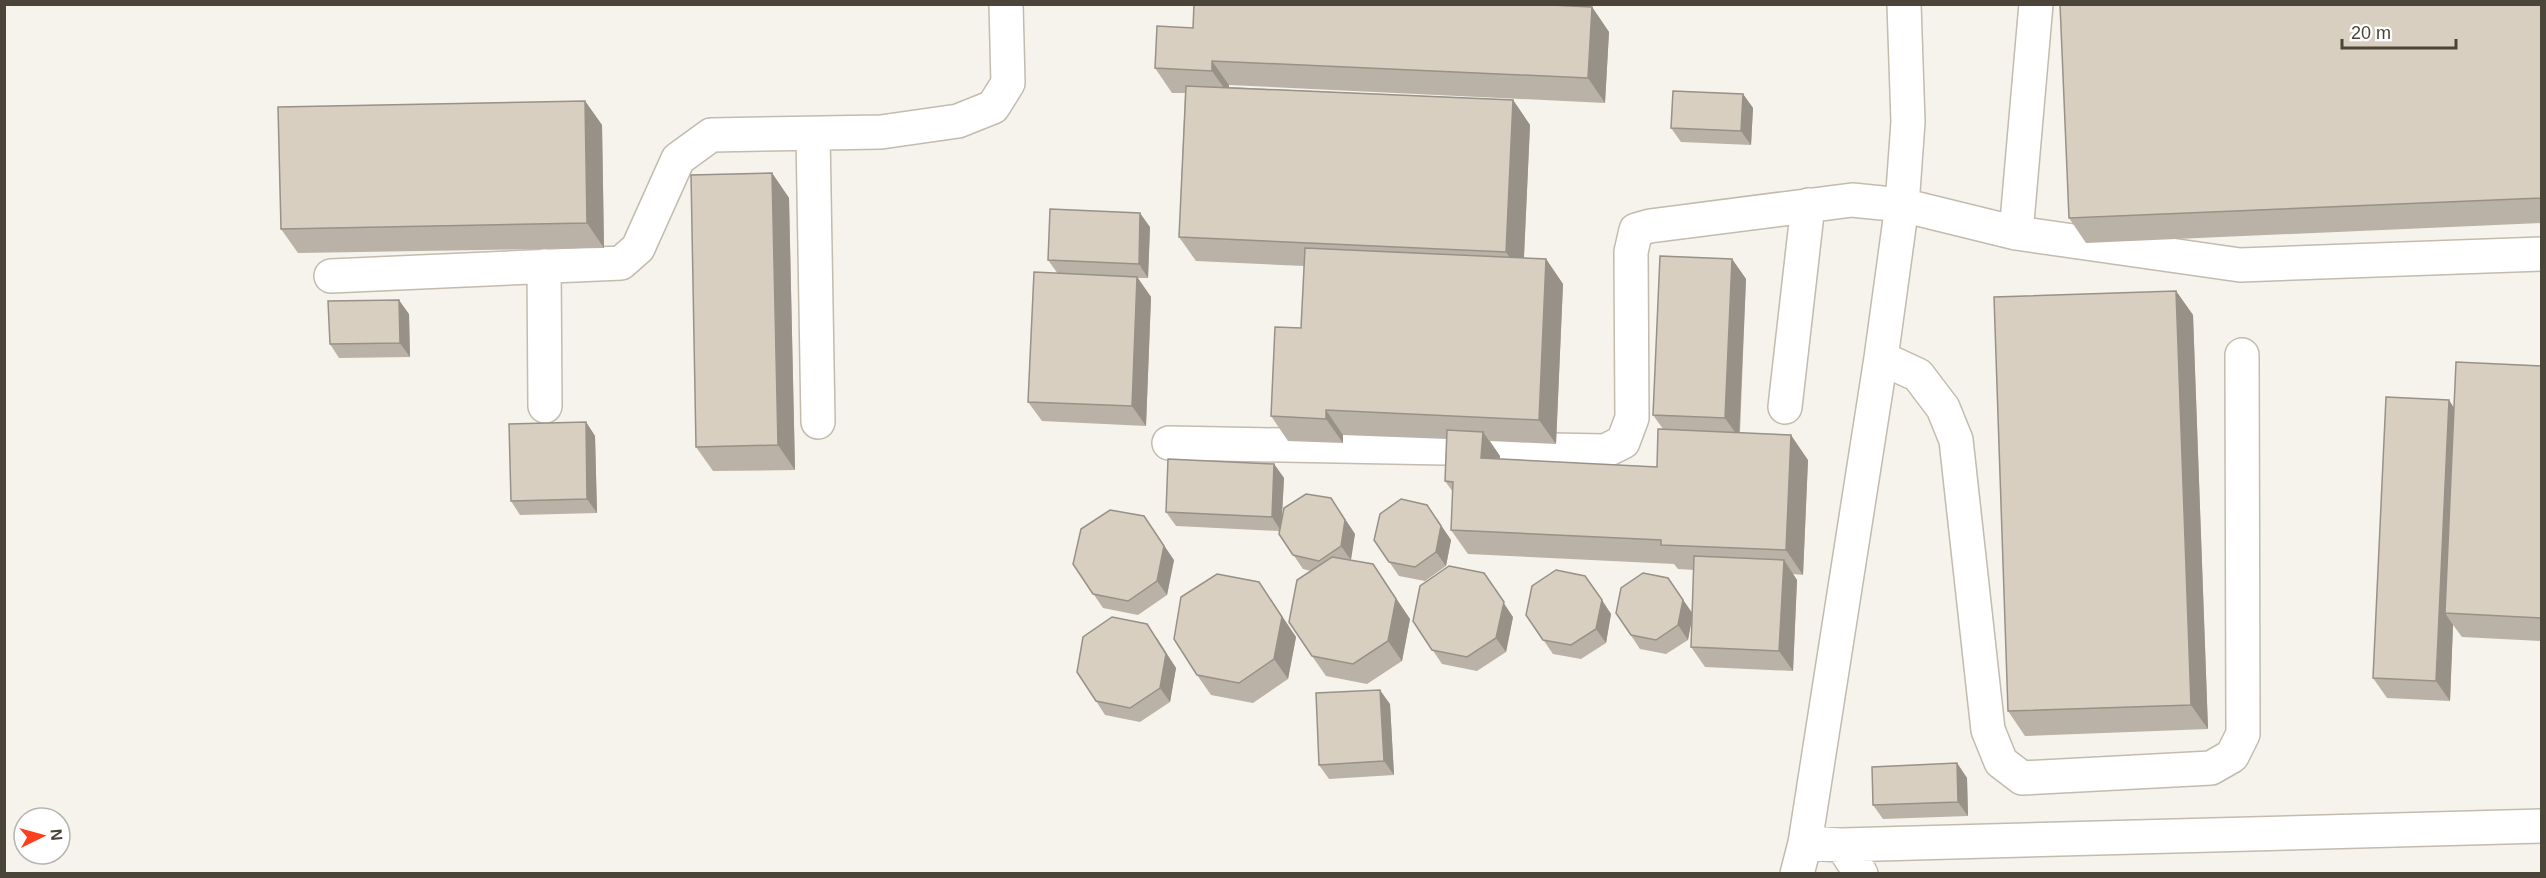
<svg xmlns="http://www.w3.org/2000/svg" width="2546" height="878" font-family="Arial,sans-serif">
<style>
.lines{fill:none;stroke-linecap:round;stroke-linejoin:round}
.minor-casing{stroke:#c2bbae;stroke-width:36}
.minor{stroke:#fff;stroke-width:33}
.wall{fill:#bab2a6}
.shaded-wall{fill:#979187}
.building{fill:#d8cfc1;stroke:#979187;stroke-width:1.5}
</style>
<rect width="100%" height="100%" fill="#f6f3ec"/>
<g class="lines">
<defs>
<path id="minor" d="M813 134 818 422
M2016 233 2036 4
M544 266 545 406
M331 276 621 263 638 248 678 159 711 135 881 132 958 121 993 107 1008 83 1006 4
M1881 358 1918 375 1943 408 1956 440 1988 730 2001 762 2022 778 2211 768 2232 756 2243 734 2242 355
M1785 407 1808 205
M1169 443 1605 451 1623 442 1632 418 1631 252 1636 230 1650 226 1852 200 1902 205 2016 233 2240 265 2542 254
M1805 843 1842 845 2542 826
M1842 845 1861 874
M1797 874 1805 843 1881 358 1902 205 1908 122 1904 4"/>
</defs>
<!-- minor casing -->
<use href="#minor" class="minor-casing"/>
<!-- minor -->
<use href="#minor" class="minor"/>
</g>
<!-- wall -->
<path class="wall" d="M2541 4V223L2086 243 2069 218Z
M1592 7 1609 32 1605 103 1229 85V87L1513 100 1530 125 1524 258 1546 259 1563 284 1556 444 1490 441 1500 456V459L1657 467 1663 429 1653 415 1732 259 1746 279 1740 433 1808 460 1803 575 1793 574 1797 580 1793 671 1705 667 1691 647 1692 616 1688 640 1666 654 1640 649 1616 613H1692L1694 570 1678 569 1674 564 1468 554 1451 530 1453 492 1445 481 1447 439 1343 435V443L1288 441 1271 416 1301 328 1304 266 1196 261 1179 237 1185 93H1172L1155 68 1193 28Z
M1743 94 1753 108 1751 145 1681 142 1671 128Z
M585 101 602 125 604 248 298 253 281 229Z
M772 173 789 198 795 470 713 471 696 447Z
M1150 227 1148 278H1138L1151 297 1146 426 1042 421 1028 402 1058 274 1048 260Z
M2176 291 2193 315 2208 729 2025 736 2008 711Z
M409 314 410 357 339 358 330 344Z
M2541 366V641L2462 637 2453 625 2450 701 2387 698 2373 678 2454 408Z
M586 422 595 436 597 513 520 515 511 501Z
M1274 464 1284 478 1282 518 1331 498 1355 534 1350 560 1373 564 1410 619 1402 661 1367 684 1326 676 1312 656 1311 571 1303 569 1279 534V531L1176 526 1166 512Z
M1437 519 1451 540 1446 566 1425 581 1399 576 1374 540Z
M1174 560 1167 595 1138 615 1103 608 1073 564Z
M1585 576 1611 614 1606 643 1581 659 1553 654 1526 615Z
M1259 582 1296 637 1288 679 1253 703 1211 695 1197 675Z
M1513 617 1506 652 1477 671 1442 664 1413 621Z
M1157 638 1176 668 1170 702 1140 722 1105 715 1096 701Z
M1390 704 1394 775 1329 779 1319 765Z
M1957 763 1967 778 1968 816 1883 819 1873 805Z"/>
<!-- shaded-wall -->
<path class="shaded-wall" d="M1592 7 1609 32 1605 103 1588 78Z
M1212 61 1229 85V95L1212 71Z
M1743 94 1753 108 1751 145 1741 131Z
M1513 100 1530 125 1523 277 1506 252Z
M585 101 602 125 604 248 587 223Z
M772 173 789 198 795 470 778 445Z
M1140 213 1150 227 1148 278 1139 264Z
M1546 259 1563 284 1556 444 1539 420Z
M1732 259 1746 279 1739 438 1725 418Z
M1137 277 1151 297 1146 426 1132 406Z
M2176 291 2193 315 2208 729 2191 705Z
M399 300 409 314 410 357 400 343Z
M2449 400 2462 420 2445 613 2453 625 2450 701 2436 681Z
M1326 410 1343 435V443L1326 419Z
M586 422 595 436 597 513 587 499Z
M1483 432 1500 456 1499 483 1481 458Z
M1791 435 1808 460 1803 575 1786 550Z
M1274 464 1284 478 1281 531 1272 517Z
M1331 498 1355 534 1351 560 1341 546Z
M1427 505 1451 540 1446 566 1436 552Z
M1144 516 1174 560 1167 595 1157 581Z
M1784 560 1797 580 1793 671 1779 651Z
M1373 564 1410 619 1402 661 1388 641Z
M1484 573 1513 617 1506 652 1496 638Z
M1668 578 1693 614 1688 640 1678 625Z
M1259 582 1296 637 1288 679 1274 659Z
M1602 600 1611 614 1606 643 1596 629Z
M1147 624 1176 668 1170 702 1160 688Z
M1380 690 1390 704 1394 775 1384 761Z
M1957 763 1967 778 1968 816 1958 802Z"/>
<!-- building -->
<path class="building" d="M1194 4H1530L1592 7 1588 78 1212 61V71L1155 68 1157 26 1193 28Z
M2060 4H2541V198L2069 218Z
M1186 86 1513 100 1506 252 1179 237Z
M1673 91 1743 94 1741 131 1671 128Z
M585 101 587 223 281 229 278 107Z
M772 173 778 445 696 447 691 175Z
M1050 209 1140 213 1139 264 1048 260Z
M1305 248 1546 259 1539 420 1326 410V419L1271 416 1275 327 1301 328Z
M1660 256 1732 259 1725 418 1653 415Z
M1034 272 1137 277 1132 406 1028 402Z
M2176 291 2191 705 2008 711 1994 297Z
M399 300 400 343 330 344 328 301Z
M2456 362 2541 366V618L2445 613Z
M2386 397 2449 400 2436 681 2373 678Z
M586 422 587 499 511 501 509 424Z
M1658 429 1791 435 1786 550 1661 545V540L1451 530 1453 482 1445 481 1447 430 1483 432 1481 458 1657 467Z
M1168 459 1274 464 1272 517 1166 512Z
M1306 494 1331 498 1345 520 1341 546 1319 561 1293 555 1279 534 1284 508Z
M1401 499 1427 505 1441 526 1436 552 1415 567 1389 562 1374 540 1380 514Z
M1110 510 1144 516 1164 546 1157 581 1128 601 1093 594 1073 564 1081 529Z
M1694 556 1784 560 1779 651 1691 647Z
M1332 557 1373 564 1396 599 1388 641 1353 664 1312 656 1289 622 1297 580Z
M1449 566 1484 573 1504 602 1496 638 1467 657 1432 650 1413 621 1420 586Z
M1556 570 1585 576 1602 600 1596 629 1571 645 1543 640 1526 615 1532 586Z
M1643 573 1668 578 1683 600 1678 625 1656 640 1631 635 1616 613 1621 588Z
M1217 574 1259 582 1282 617 1274 659 1239 683 1197 675 1174 639 1181 597Z
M1112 617 1147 624 1166 654 1160 688 1130 708 1096 701 1077 672 1083 637Z
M1380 690 1384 761 1319 765 1316 693Z
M1957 763 1958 802 1873 805 1872 767Z"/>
<!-- border -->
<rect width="2546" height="878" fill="none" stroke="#4b4439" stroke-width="12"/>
<!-- north arrow -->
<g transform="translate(42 836) rotate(85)"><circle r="28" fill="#ffffff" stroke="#b7b4b0" stroke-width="1.5"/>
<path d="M0-4.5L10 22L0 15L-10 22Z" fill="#fc3f1d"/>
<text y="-9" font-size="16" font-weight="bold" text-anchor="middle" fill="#4b4439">N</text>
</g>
<!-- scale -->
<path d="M2342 39v9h114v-9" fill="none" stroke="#4b4439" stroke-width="3"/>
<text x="2351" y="39" font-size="18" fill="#4b4439" stroke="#ffffff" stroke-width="4.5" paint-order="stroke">20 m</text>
</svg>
